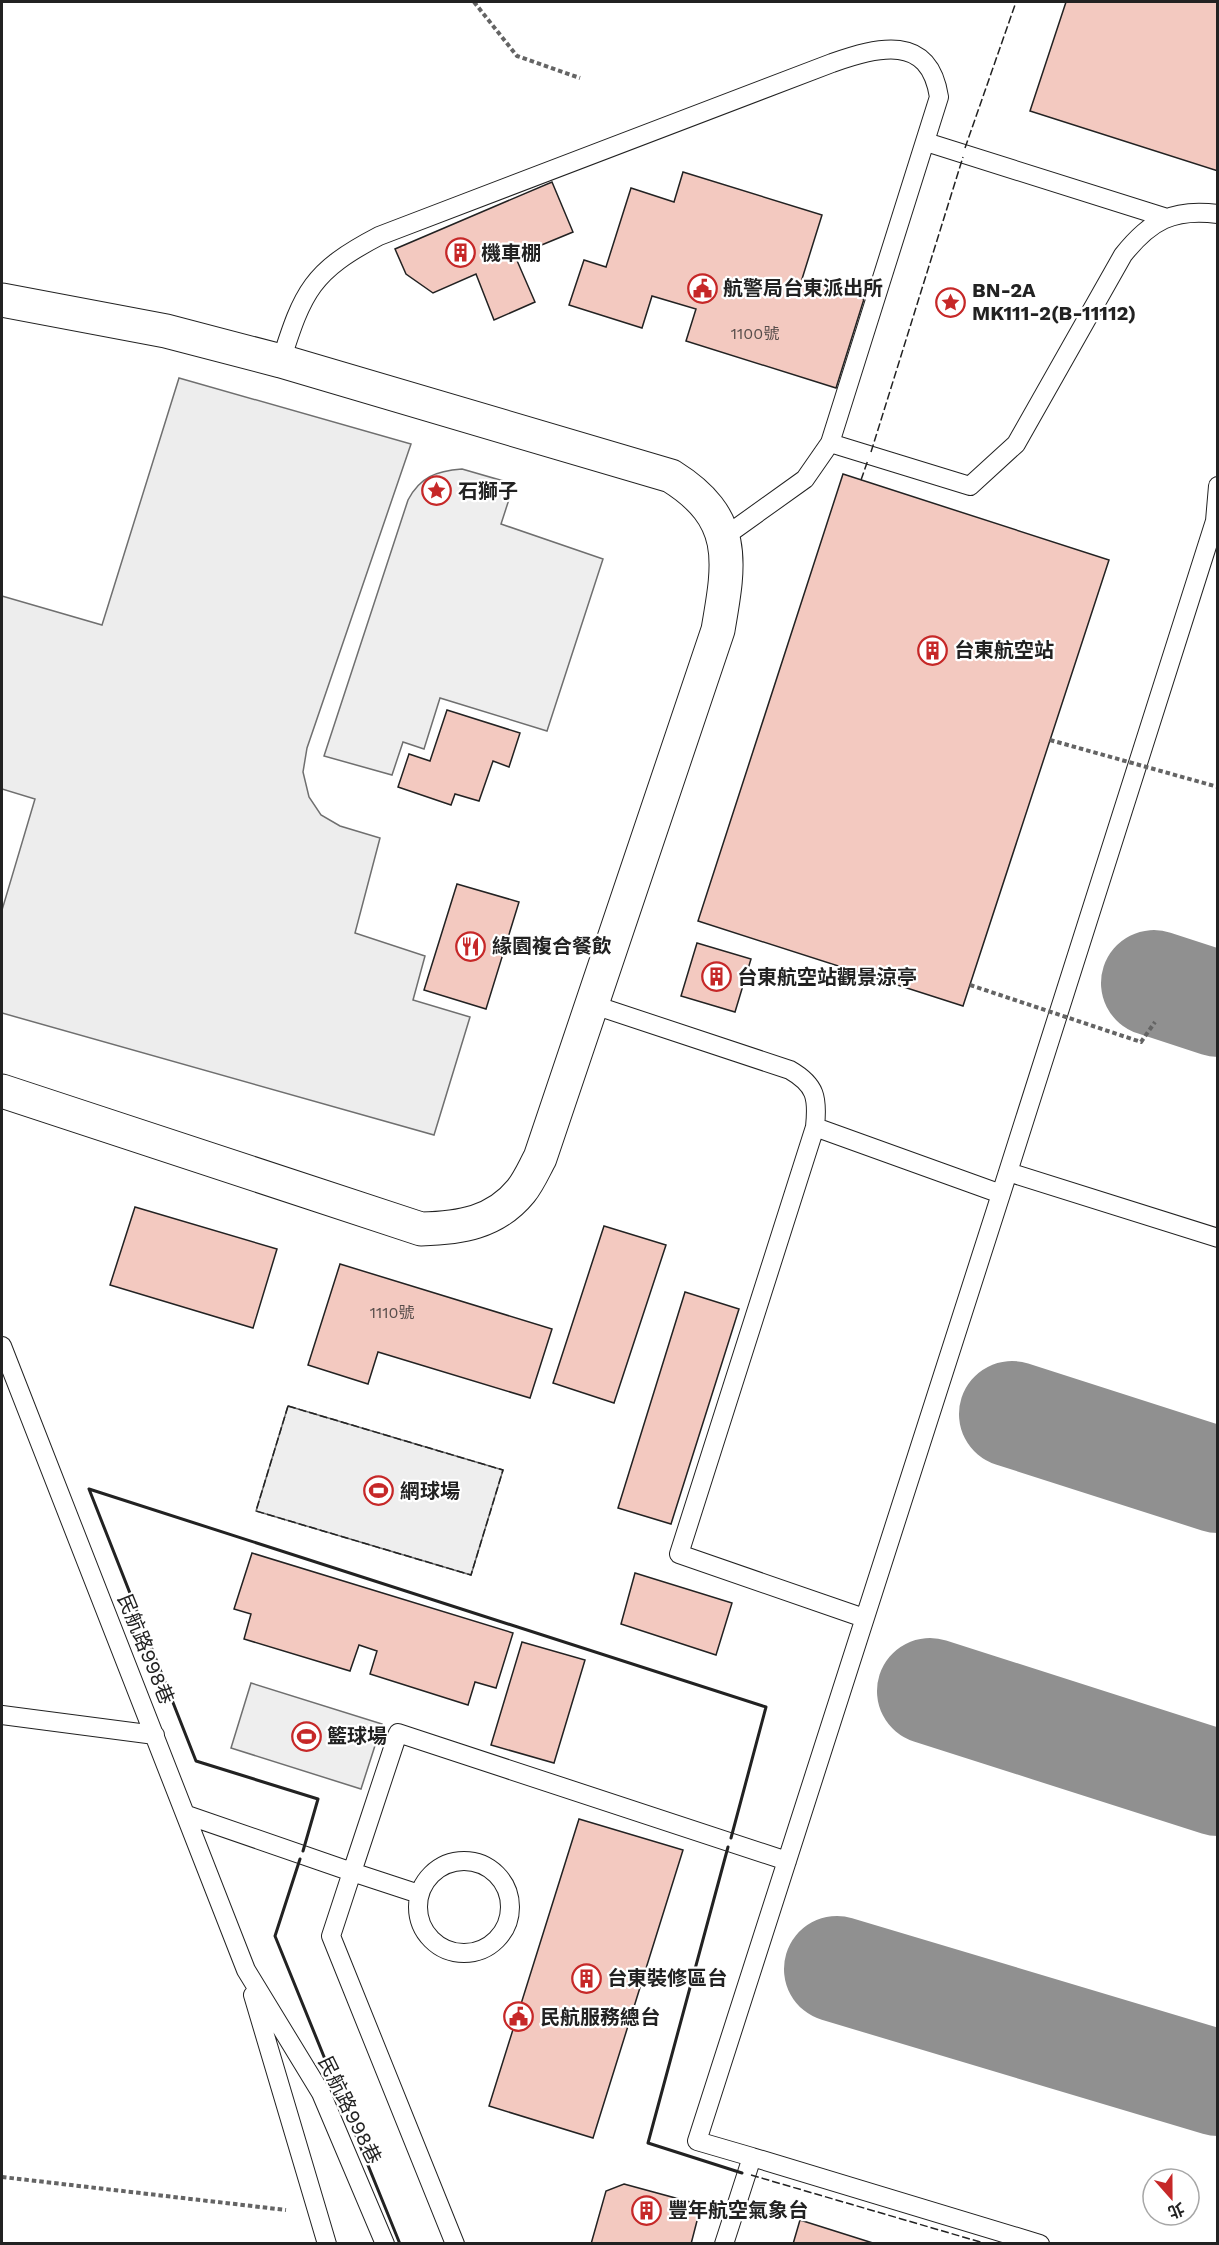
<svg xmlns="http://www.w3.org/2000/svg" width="1219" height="2245" font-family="'Work Sans','Noto Sans TC',sans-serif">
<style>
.green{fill:#eee;stroke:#6f6f6f;stroke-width:1.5}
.parking{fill:#ededed;stroke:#6f6f6f;stroke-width:1.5}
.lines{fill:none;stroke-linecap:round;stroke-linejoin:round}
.taxiway{stroke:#909090;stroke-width:106}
.building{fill:#f3c9c0;stroke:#222;stroke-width:1.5}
.lane-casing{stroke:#222;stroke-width:20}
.street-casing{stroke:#222;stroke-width:35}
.path{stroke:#646464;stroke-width:4;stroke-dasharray:4.5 3;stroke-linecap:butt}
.lane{stroke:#fff;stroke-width:18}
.street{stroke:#fff;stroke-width:33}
.path-bridge{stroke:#646464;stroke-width:4;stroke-dasharray:4.5 3;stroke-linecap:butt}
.fence{stroke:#222;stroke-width:1.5;stroke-dasharray:8 3;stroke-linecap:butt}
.wall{stroke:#222;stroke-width:3}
.labels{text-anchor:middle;stroke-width:4.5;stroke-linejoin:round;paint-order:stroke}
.number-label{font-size:16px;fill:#564c4a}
.poi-label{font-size:20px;font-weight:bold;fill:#222;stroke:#fff;text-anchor:start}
.street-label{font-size:20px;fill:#222;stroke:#fff}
</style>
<rect width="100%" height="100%" fill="#fff"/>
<!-- green -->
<path class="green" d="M462 469 514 484 501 524 603 559 547 731 440 698 424 749 403 742 392 775 324 756 408 500C420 477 436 471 462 469Z
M288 1406 503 1470 471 1575 256 1511Z
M251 1683 382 1724 361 1789 231 1748Z"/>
<!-- parking -->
<path class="parking" d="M179 378 411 444 307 748 303 772 309 797 321 815 340 826 380 838 355 933 425 956 413 1000 470 1017 434 1135 2 1013V910L35 799 2 789V596L102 625Z"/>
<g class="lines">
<!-- taxiway -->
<path class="taxiway" d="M1154 983 1218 1004
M1012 1414 1218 1480
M930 1691 1218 1783
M837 1969 1218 2083"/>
</g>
<!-- building -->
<path class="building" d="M1066 2H1218V171L1030 111Z
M683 172 822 215 802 279 864 299 836 388 686 341 696 309 652 296 642 328 569 305 584 260 606 267 631 188 674 202Z
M552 182 573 232 515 256 535 302 494 320 476 274 433 293 406 274 395 249Z
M843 474 1109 560 963 1006 698 921Z
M447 710 520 733 509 767 493 761 479 801 455 794 451 805 398 787 409 754 430 761Z
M457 884 519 902 486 1009 424 990Z
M697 943 751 959 735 1012 681 996Z
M135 1207 277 1249 253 1328 110 1285Z
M604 1226 666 1245 614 1403 553 1383Z
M340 1264 552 1329 530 1398 378 1352 368 1384 308 1365Z
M685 1292 739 1309 671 1524 618 1508Z
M252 1553 513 1633 496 1688 475 1682 468 1705 370 1674 377 1651 359 1645 350 1671 244 1639 251 1614 234 1609Z
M635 1573 732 1603 716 1655 621 1624Z
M522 1642 585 1660 554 1763 491 1745Z
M579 1819 683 1850 593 2138 489 2106Z
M624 2184 690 2202 698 2217 691 2244H591L606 2191Z
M800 2220 876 2244H793Z"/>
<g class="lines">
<defs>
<path id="lane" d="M926 142 1164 217
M281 361C303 291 312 271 379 236L832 63C878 47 929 33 939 97L830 443 805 479 724 537
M830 443 970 486 1016 444 1123 255C1150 221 1173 208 1218 214
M594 1005 790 1070C816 1085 818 1098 815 1127L679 1554 864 1618
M1008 1172 1218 1238
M1001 1194 1215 521 1218 486
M2 1346 246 1970 321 2093 385 2244
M2 1715 155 1735
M187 1815 352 1872 331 1936 455 2244
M418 1907a46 46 0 1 1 92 0a46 46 0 1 1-92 0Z
M419 1894 352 1872 398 1733 787 1861
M253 1995 327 2244
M752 2157 1040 2244
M724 2244 752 2157 697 2141 1001 1194 815 1127"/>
<path id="street" d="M2 300 166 331 281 361 671 476C738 518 730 561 718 630L540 1158C534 1169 529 1181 521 1191 495 1223 460 1228 421 1229L2 1091"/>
</defs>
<!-- lane casing -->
<use href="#lane" class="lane-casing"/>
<!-- street casing -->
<use href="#street" class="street-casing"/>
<!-- path -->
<path class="path" d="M474 2 517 56 580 78
M2 2177 286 2210"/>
<!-- lane -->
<use href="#lane" class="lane"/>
<!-- street -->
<use href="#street" class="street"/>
<!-- path-bridge -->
<path class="path-bridge" d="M1050 740 1218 787
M970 985 1141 1042 1155 1022"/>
<!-- fence -->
<path class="fence" d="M965 148 1016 2
M871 452 963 157
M861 480 868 460
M288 1406 503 1470 471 1575 256 1511Z
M751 2175 987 2244"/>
<!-- wall -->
<path class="wall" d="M728 1847 648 2143 742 2173
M303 1851 318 1799 196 1761 89 1489 766 1707 731 1838
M300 1859 275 1936 400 2244"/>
</g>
<!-- icons -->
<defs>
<symbol id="building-ring" viewBox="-11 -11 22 22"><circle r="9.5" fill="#fff" stroke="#c62828" stroke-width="1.5"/><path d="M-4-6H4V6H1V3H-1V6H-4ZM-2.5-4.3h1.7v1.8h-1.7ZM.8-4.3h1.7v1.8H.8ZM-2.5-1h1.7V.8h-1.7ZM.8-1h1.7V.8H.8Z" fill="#c62828"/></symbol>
<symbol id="civic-ring" viewBox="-11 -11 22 22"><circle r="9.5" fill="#fff" stroke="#c62828" stroke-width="1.5"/><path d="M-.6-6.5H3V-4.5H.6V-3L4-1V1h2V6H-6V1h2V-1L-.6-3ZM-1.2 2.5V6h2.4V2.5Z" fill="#c62828"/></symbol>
<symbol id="sight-ring" viewBox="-11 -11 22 22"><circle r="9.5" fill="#fff" stroke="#c62828" stroke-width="1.5"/><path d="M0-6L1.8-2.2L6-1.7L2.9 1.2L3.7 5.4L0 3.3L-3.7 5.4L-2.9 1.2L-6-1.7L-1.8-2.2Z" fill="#c62828"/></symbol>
<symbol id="restaurant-ring" viewBox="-11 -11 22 22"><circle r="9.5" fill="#fff" stroke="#c62828" stroke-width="1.5"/><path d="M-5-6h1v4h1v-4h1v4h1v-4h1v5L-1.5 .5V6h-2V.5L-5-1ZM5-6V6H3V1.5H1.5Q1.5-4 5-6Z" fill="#c62828"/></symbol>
<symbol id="stadium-ring" viewBox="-11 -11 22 22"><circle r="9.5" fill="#fff" stroke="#c62828" stroke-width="1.5"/><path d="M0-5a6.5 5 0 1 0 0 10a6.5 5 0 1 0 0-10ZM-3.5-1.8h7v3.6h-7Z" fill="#c62828"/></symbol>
</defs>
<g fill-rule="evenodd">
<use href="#building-ring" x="444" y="236" width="33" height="33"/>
<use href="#civic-ring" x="686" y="272" width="33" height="33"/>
<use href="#sight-ring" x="934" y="286" width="33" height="33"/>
<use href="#sight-ring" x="420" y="474" width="33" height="33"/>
<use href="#building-ring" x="916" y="634" width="33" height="33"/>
<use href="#restaurant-ring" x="454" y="930" width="33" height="33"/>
<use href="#building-ring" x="700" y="960" width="33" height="33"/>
<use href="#stadium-ring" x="362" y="1474" width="33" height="33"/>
<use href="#stadium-ring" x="290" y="1720" width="33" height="33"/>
<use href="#building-ring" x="570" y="1962" width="33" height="33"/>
<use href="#civic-ring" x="502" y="2000" width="33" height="33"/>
<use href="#building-ring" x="630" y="2194" width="33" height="33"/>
</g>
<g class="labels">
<!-- number labels -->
<g class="number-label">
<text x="755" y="339">1100號</text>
<text x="392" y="1318">1110號</text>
</g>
<!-- poi labels -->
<g class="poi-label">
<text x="481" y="260">機車棚</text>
<text x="723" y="295">航警局台東派出所</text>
<text x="972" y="297">BN-2A<tspan x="972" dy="23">MK111-2(B-11112)</tspan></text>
<text x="458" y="498">石獅子</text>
<text x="954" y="657">台東航空站</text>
<text x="492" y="953">緣園複合餐飲</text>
<text x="737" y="984">台東航空站觀景涼亭</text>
<text x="400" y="1498">網球場</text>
<text x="327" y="1743">籃球場</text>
<text x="607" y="1985">台東裝修區台</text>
<text x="540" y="2024">民航服務總台</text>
<text x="668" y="2217">豐年航空氣象台</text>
</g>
<!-- street labels -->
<g class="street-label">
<text transform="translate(146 1649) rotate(68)" y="7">民航路998巷</text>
<text transform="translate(350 2110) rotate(64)" y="7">民航路998巷</text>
</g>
</g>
<!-- border -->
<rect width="1219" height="2245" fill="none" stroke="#222222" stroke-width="6"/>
<!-- north arrow -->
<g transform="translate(1171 2197) rotate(159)"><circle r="28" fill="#ffffff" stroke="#a7a7a7" stroke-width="1.5"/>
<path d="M0-4.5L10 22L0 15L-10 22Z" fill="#c62828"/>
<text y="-9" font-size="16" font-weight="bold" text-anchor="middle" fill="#222222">北</text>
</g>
</svg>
